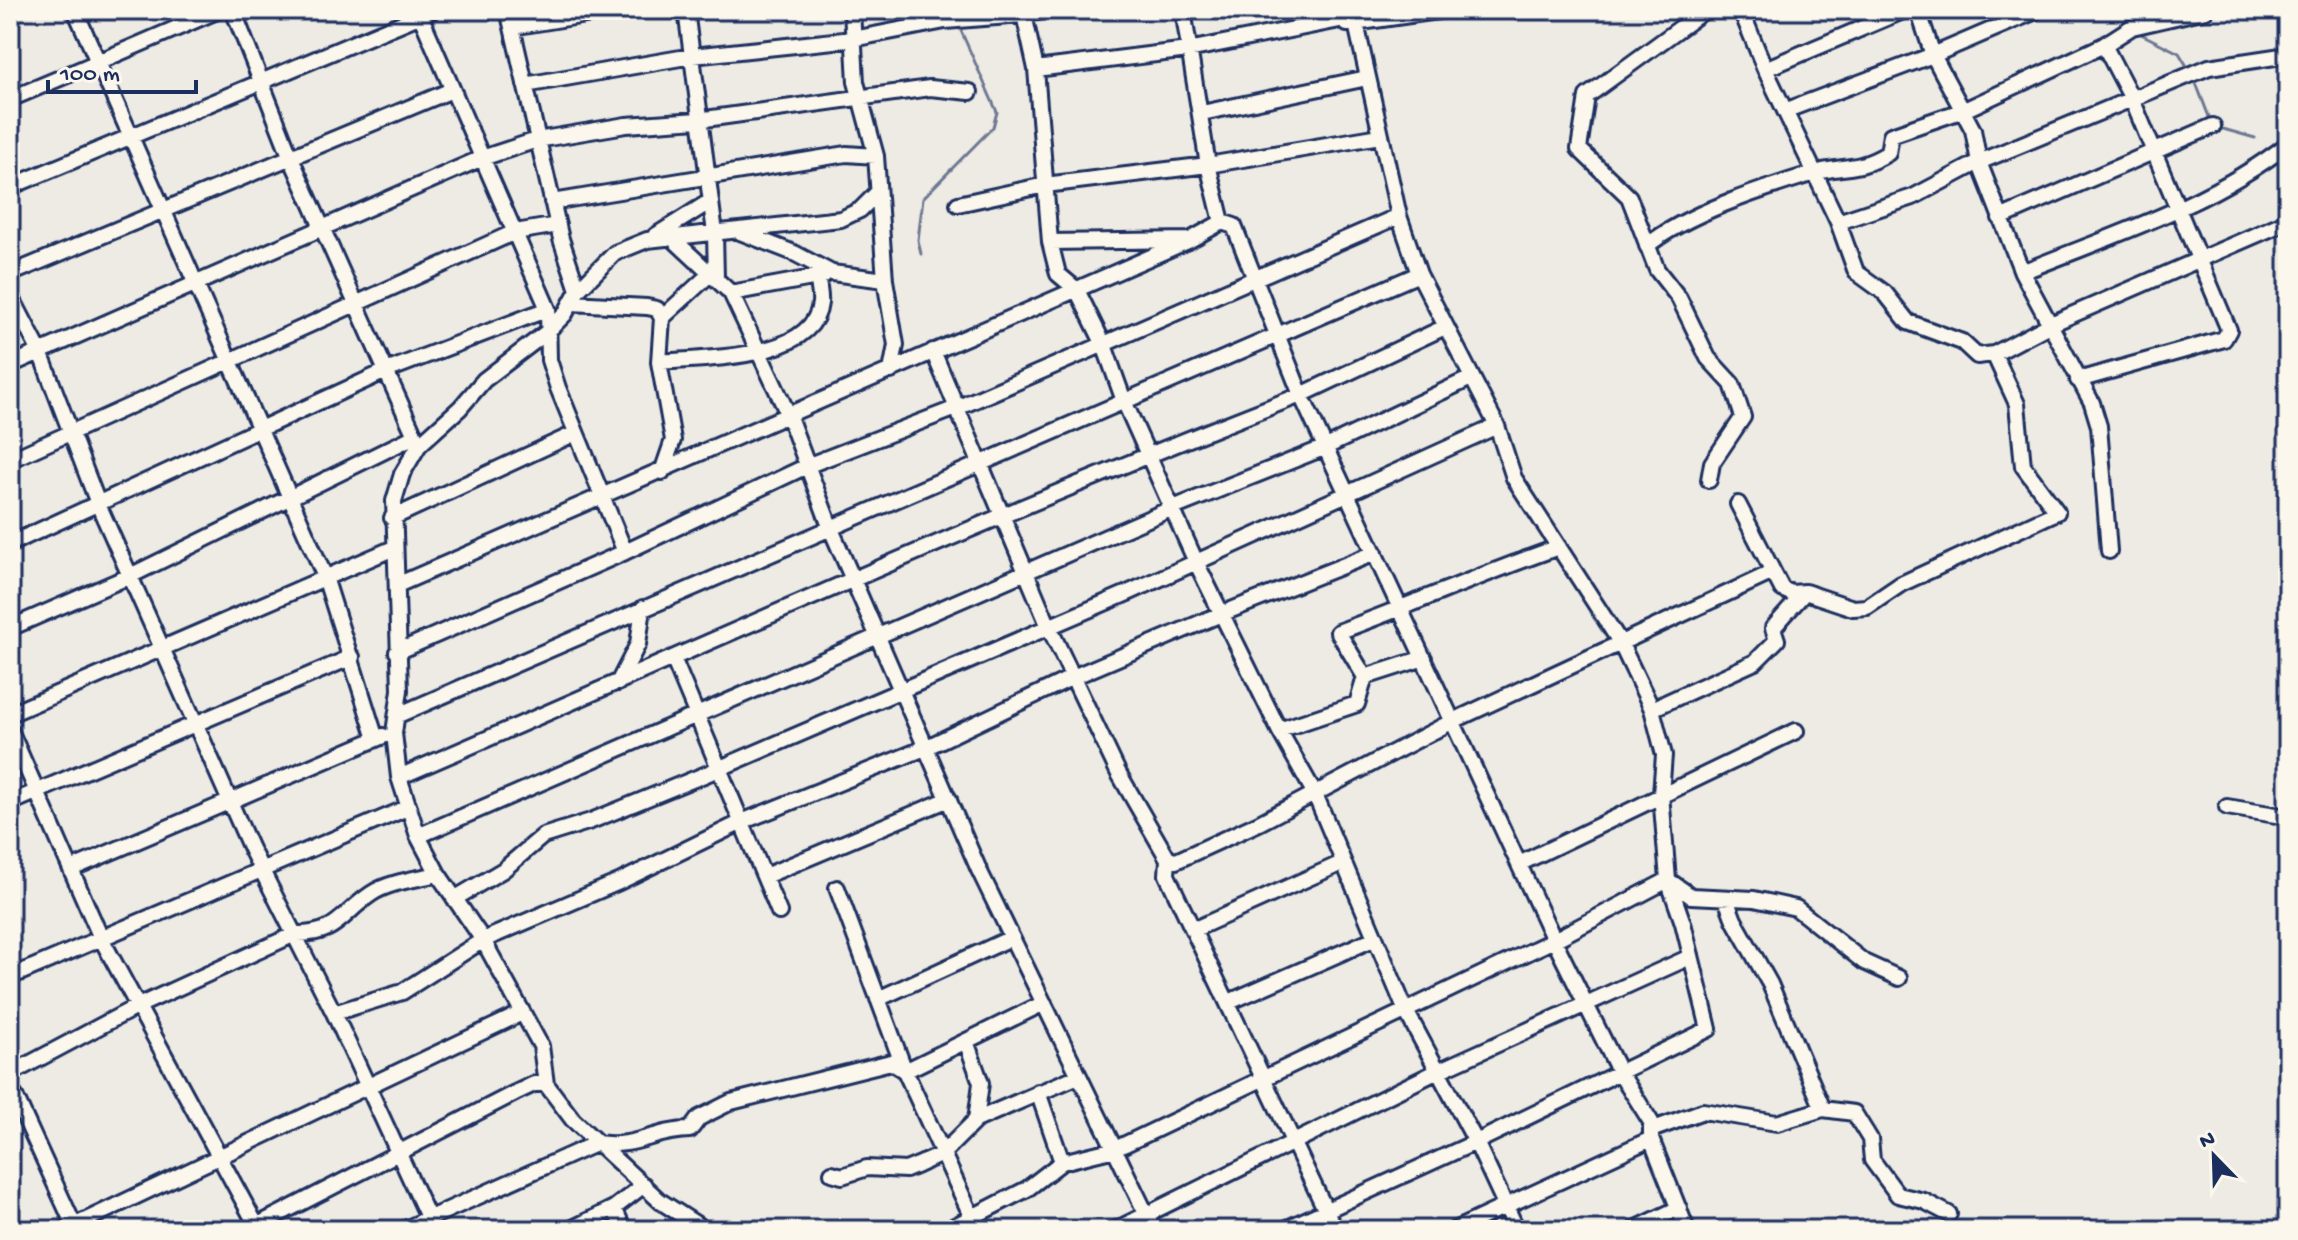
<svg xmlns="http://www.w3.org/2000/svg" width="2298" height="1240" font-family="'Gochi Hand',sans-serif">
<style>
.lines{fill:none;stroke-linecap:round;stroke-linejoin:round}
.stream{stroke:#6d7892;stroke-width:3}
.minor-casing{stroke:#1b2f5e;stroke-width:20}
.minor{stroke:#fbf7ec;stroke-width:14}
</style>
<rect width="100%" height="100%" fill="#eeebe4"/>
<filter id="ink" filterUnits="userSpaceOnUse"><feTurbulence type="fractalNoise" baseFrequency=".0125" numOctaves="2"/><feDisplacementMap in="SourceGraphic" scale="16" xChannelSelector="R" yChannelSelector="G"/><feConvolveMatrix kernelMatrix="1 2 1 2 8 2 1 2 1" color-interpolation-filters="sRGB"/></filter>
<g filter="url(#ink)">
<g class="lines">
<!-- stream -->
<path class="stream" d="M2126 10 2130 23
M2137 32 2179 53 2190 71
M2194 78 2211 122
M2216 127 2255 138
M921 254 918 240 923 198 993 127 997 112 958 24"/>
<defs>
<path id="minor" d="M219 10 98 62 325 577 376 739
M233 10 291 158 419 445
M418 10 548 309 549 360 558 388 625 552
M508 10 561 239 578 290
M686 10 715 233 716 278
M852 10 856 82 876 156 885 280 896 345 891 371
M1023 10 1036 69 1050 242 1058 274 1077 290 1104 345 1124 401 1196 562 1279 730 1315 794 1405 1009 1476 1142 1517 1230
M1183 10 1208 165 1222 222 1234 226 1301 395 1445 327
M1705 10 1587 96 1579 149 1629 197 1657 270 1679 298 1708 358 1732 384 1743 417 1712 463 1709 480
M1741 10 1765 69 1838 222 1856 272 1885 293 1908 322 1962 342 1977 356 1994 354
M1918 10 1933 55 1973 130 1979 162 2022 272 2092 403 2099 426 2109 551
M1024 14 1050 10
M1347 24 1445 10
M512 27 617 10
M1036 69 1188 50 1355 17
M1765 69 1905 10
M525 85 692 56 853 39 945 21 1022 15
M10 99 98 62 75 10
M1787 110 1933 55 2038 10
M1202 113 1367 78
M10 187 433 10
M552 202 846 154 876 156
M958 204 1045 185 1208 165 1380 136
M2000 218 2213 126
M1838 222 1913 197 1979 162 2209 67 2288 55
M740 232 794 253 832 273 885 280
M655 236 709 202
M672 238 731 293 788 414 831 529 979 870 1154 1230
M1050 242 1190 240 1222 222
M1647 246C1685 214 1762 189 1811 174 1843 164 1855 173 1888 153L1891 135 1964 110 2104 45 2132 27 2206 10
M2022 272C2113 235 2210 205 2288 144
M10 274 452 90
M731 293 823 276
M10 294 40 352 99 506 251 849 334 1013 434 1230
M571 303 647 307 657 309 662 318 659 362 673 440 662 472
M662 318 711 273
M933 351 1049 627 1118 772 1168 859 1176 861 1259 823 1453 721 1771 573
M659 362C701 358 814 361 820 303 821 295 818 286 818 278
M10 365 482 158 537 140 626 125 698 120 930 88 970 92
M2078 380 2224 339 2229 330 2131 97 2104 45
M10 460 515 232 558 225
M1738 504 1782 589 1791 593 1805 592 1853 608 1867 607 1901 584 2057 512 2023 466 2017 404 1994 354 2051 324 2288 221
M392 518 576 433
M10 544 386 371 548 309
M397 585 1190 240
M10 628 132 575 415 436
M397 652 625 552 809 465 959 407 1399 216
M673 658 779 912
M1365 677 1338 632C1412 605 1484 573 1559 547
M618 683 638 644 643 608
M1652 709 1755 662 1777 640 1773 628 1805 592
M10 714 394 548
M398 715 1419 274
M10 730 101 938 259 1230
M1279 730 1357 704 1365 677 1424 658
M399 777C699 648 996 512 1301 395L1554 940 1619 1071 1651 1122V1139L1687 1230
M10 803 352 657
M2227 807 2288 817
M418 836 1173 508 1326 447 1471 378
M1168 859 1167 875 1335 1230
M1521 863 1796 731
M71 869 383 736
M765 876 949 799
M837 888 905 1071 978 1230
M454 899 503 870 543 836 591 821 704 775 1130 592 1497 426
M1726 899 1734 920 1770 984 1823 1109
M1195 929 1342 863
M10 977 407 808
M878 999 1011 938
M1229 1002 1373 939
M334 1013 402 992 483 940 619 882 744 821 925 748 1073 677 1221 614 1375 553
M966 1041 981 1083 976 1120
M10 1074 138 1006 295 934C337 935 340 915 371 894 388 882 417 879 438 874
M1038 1092 1062 1162
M10 1094 15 1096 76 1230
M1651 1130 1703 1111 1777 1123 1823 1109 1854 1113 1870 1139 1872 1160 1898 1195 1924 1201 1949 1214
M832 1173 842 1176 867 1168 906 1170 918 1165 942 1154 976 1120 1078 1076
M614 1208 624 1230
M65 1230 522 1013
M248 1230 515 1093 534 1084H546
M403 1230 597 1143C636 1149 654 1130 690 1130L699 1118 731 1102 891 1062 905 1071 1044 1003
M569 1230 614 1208 644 1185
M705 1230 660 1201 573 1120 546 1084 541 1046 483 940 438 874 418 836 399 777 394 733 400 690 394 501 402 474 419 445 460 408 484 380 547 332 565 314 578 290 615 253 647 240 841 219 860 210 877 193
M947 1230 1027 1189 1062 1162 1115 1149 1554 940 1668 880 1691 896 1754 899 1796 908 1864 962 1899 978
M1115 1230 1438 1071 1690 957
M1283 1230 1476 1142 1709 1029 1683 923 1668 880 1661 794 1664 755 1652 709 1620 642 1514 478 1497 426 1419 274 1399 216 1353 10
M1454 1230 1651 1139
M1633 1230 1679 1208"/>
</defs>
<!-- minor casing -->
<use href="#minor" class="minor-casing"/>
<!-- minor -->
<use href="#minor" class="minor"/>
</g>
</g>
<!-- margin -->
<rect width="2298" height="1240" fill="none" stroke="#fbf7ec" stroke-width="40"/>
<rect x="20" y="20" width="2258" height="1200" fill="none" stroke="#1b2f5e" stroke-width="3" filter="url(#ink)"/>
<!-- north arrow -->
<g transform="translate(2214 1156) rotate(337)" stroke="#fbf7ec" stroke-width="6" paint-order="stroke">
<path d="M0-6L14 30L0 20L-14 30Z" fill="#1b2f5e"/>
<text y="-12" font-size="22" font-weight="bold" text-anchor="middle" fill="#1b2f5e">N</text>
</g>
<!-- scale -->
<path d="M48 80v12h148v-12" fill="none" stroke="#1b2f5e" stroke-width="4"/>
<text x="60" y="80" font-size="24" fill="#1b2f5e" stroke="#fbf7ec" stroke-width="6" paint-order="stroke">100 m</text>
</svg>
